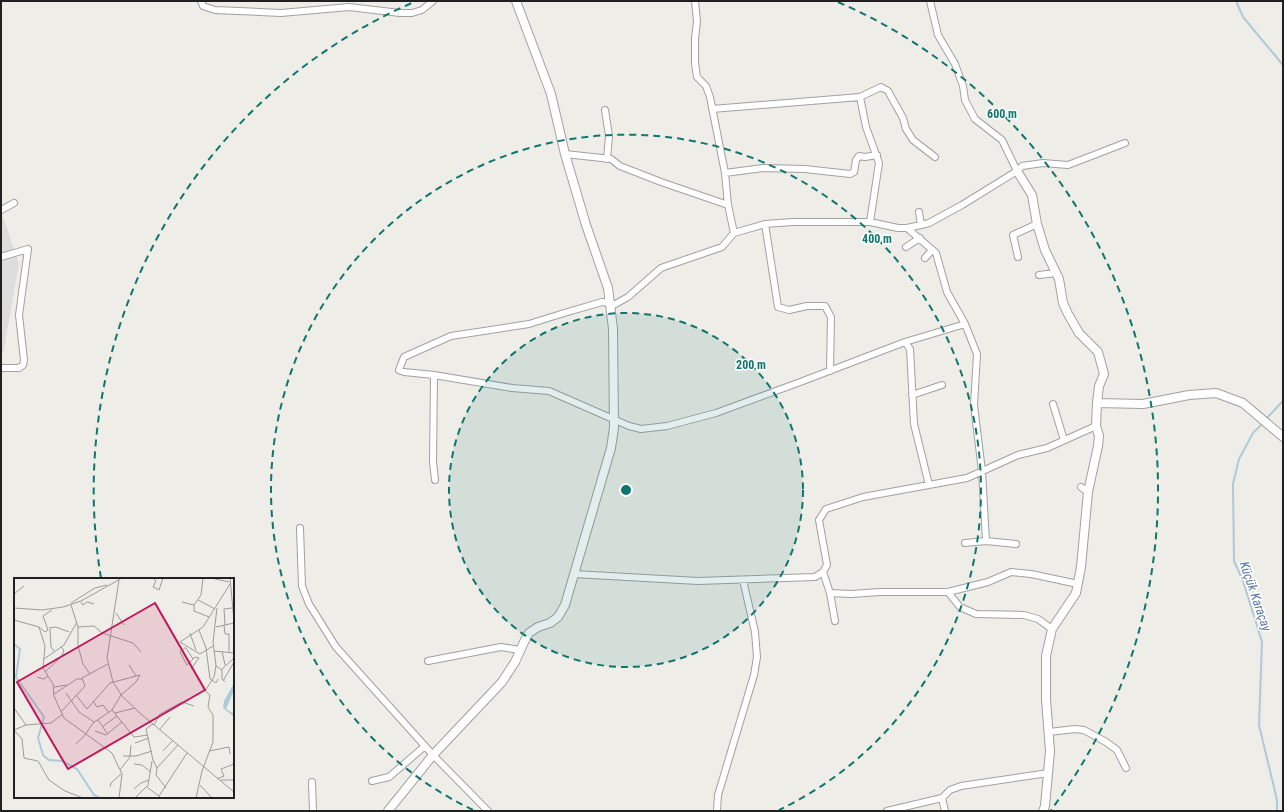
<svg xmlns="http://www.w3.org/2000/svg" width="1284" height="812" font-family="'Roboto Condensed',sans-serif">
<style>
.residential{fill:#dedddd}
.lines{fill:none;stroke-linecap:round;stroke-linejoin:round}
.stream{stroke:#adcad8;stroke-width:2}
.minor-casing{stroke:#a1a1a1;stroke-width:8}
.tertiary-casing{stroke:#a1a1a1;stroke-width:10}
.minor{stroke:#fff;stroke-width:6}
.tertiary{stroke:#fff;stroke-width:8}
.ring{fill:none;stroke:#0f766e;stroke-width:2;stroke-dasharray:7 5}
.labels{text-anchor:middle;stroke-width:3;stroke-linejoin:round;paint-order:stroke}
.water-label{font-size:13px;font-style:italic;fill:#5777a5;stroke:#fff}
.inset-river{fill:none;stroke:#adcad8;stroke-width:2}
.inset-road{fill:none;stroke:#9c9b98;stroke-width:1}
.view{fill:#c2185b;fill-opacity:0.15;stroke:#c2185b;stroke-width:2}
.inset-edge{fill:none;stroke:#202020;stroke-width:2}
.centre{fill:#0f766e;stroke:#fff;stroke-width:2}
.ring-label{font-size:12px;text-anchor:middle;font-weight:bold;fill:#0f766e;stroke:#fff;stroke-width:3;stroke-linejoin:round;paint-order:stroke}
</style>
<rect width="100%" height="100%" fill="#efede8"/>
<!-- residential -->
<path class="residential" d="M1 211 19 264 3 354 1 355Z"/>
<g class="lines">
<!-- stream -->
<path class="stream" d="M1236 1 1243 17 1283 65
M1265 420 1283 401
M1262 424 1253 433 1239 459 1233 484 1234 561 1243 581 1262 642 1259 725 1277 800V811"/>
<defs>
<path id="minor" d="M201 1 203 6 215 10 281 13 349 7 400 13H412L422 10 433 1
M695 1 697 21 695 39V63L697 77 706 86 710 97 725 173 728 205 734 233
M930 1 938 35 955 64 963 86 965 100 975 119 1002 140 1017 171
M860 97 866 127 879 163 870 222
M712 109 860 97 881 87 888 91 903 118 906 129 913 140 935 157
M605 110 609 136 607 159
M565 154 611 159 620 166 661 182 728 205
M725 173 763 168 805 169 850 174 854 172 856 160 859 156 865 157 877 155
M1 210 14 203
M919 212 921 225
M765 224 778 307 789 310 807 306H825L831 317 830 371
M907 228 936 253 947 292 965 324 977 354 974 405 982 471 986 541
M906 247 920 238
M1 257 28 249 19 315 24 360 23 365 19 368H1
M1018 257 1013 235 1037 224
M925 258 932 250
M1039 275 1056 273
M610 307 628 297 661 268 722 247 734 233 765 224 793 222H870L898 228H907L921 225 929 223 962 205 1017 171 1022 166 1043 163 1068 165 1125 143
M905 342 965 324
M434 375 404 372 399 370 404 357 451 336 529 324 561 314 602 302 610 303
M912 395 942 385
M1053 404 1064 440
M435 480 433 462 434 375 512 388 549 391 629 426 641 429 667 426 716 413 803 381 905 342 910 349 914 424 929 485
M1081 487 1088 492
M300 528 302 586 309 604 336 647 433 755 488 811
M965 543 986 541 1016 544
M823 572 830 593 851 594 880 592H948L988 582 1011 572 1031 574 1078 584
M574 574 698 581 815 577 823 572 827 565 819 520 826 509 863 497 967 478 1018 455 1047 448 1096 426
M948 592 960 607 976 614 1024 615 1038 619 1052 629
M830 593 835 621
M428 661 501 647 520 650
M1049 732 1075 729 1084 730 1106 742 1117 750 1126 768
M372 781 389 777 425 746
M312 782 313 811
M942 798 945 811
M717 811 718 795 754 675 757 657 755 632 743 580
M887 811 942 798 950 790 961 786 1048 773"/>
<path id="tertiary" d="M1017 171 1032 195 1037 224 1045 250 1059 279 1063 303 1068 314 1079 333 1098 352 1104 374 1099 386 1097 403 1096 426 1099 436 1098 446 1088 492 1081 567 1076 593 1052 629 1046 656V699L1050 751 1045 806 1043 811
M1097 403 1143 404 1189 395 1216 393 1243 403 1283 437
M388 811 433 755 502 682 515 662 524 642 529 633 538 627 550 623 558 617 565 605 611 448 614 428 613 329 608 288 586 225 565 154 551 94 516 1"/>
</defs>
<!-- minor casing -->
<use href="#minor" class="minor-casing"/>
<!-- tertiary casing -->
<use href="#tertiary" class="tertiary-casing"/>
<!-- minor -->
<use href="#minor" class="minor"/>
<!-- tertiary -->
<use href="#tertiary" class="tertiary"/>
</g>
<!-- distance rings -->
<circle cx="626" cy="490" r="177" fill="#0f766e" fill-opacity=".12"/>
<g class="ring">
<circle cx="626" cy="490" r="177"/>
<path d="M473 810A355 355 0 1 1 779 810"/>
<path d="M101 578A532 532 0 0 1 414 2M838 2A532 532 0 0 1 1051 810"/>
</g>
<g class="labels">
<!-- water labels -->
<g class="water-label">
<text transform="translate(1256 596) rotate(71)" y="5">Küçük Karaçay</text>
</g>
</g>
<!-- overview -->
<g transform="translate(14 578)">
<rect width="220" height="220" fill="#efede8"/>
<path d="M220 105V112L212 131 220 136V139L209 130 210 123Z" fill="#adcad8"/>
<path class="inset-river" d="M0 66 6 71 2 99 30 139 24 160 29 177 35 182 48 183 63 191 80 217 86 220"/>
<path class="inset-road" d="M139 0 142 3 139 9 145 12 149 0M197 0 215 4M216 0 220 43M105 2 93 80 99 104 108 118 127 136 220 214M0 16 10 8M184 22 201 31M67 24 69 27 73 24 80 26M168 24 180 27 187 17 189 0M57 25 81 10 93 7M57 27 64 49V68L69 86 76 96M180 27V33L195 39M0 30 28 32 49 29 67 23 108 0M38 32 29 38 34 52 31 54 25 49 31 68 29 90 39 106 40 118 50 140 98 175 108 196 105 220M102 35 110 47M0 42 25 49M210 47 211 56H215V74M211 47 210 31 218 30M64 49 80 48 88 55 119 65 127 74M202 49 220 45M35 50 42 49 55 54M36 51 37 69 40 73M185 52 192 70M176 55 182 72M199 68 186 76 166 64 189 49 216 6M172 69 166 74 173 87 181 79 185 80M172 70 179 81M192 70 196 101 202 105 204 101M200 73 220 75M208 73 211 87M30 81 50 67 63 44M202 88 208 92V101L211 104M177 91 185 80M207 92 220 80M31 94 48 78 50 72 47 69M23 99 30 101 34 98M209 103 220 84M40 109 53 107M52 115 65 134 80 144M40 116 63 101H68M62 117 73 131 96 105 122 98 115 87M107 117 122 104 126 97 122 98M79 123 83 129 89 127 95 135M0 130 12 147M98 132 120 159 134 157M47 134 71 108 68 100 94 86M101 135 121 130M84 142 93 155M139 146 132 151 139 182 143 190 142 197 152 210M140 147 146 136 168 124 180 128M88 149 103 138M146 151 156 139M0 152 8 161 10 180 24 183 35 202 51 213 69 220M0 152 12 147 37 145 49 136M81 153 92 157 108 144M121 165 135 160M62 166 71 157 79 145 98 132 107 117M149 173 159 162M195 173 215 169 216 176M109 178H122L138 173M120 186 128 187 137 194M143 190 164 167M106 192 116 179 117 167M203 201 210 198 207 191 220 186M207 202H220M186 207 198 220M96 209 97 205 107 196M133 209 146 219M120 211 127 205 135 202M145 218 173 175M121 220 134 207 138 183M182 220 188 193 199 164V137L194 129 196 117 191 113 200 99 202 88 199 64 203 30"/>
<path class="view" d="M141 25 191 112 54 191 3 104Z"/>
<rect width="220" height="220" class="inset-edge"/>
</g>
<circle cx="626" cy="490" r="6" class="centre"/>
<g class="ring-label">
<text x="1002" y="118">600 m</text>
<text x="877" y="243">400 m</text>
<text x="751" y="369">200 m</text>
</g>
<!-- border -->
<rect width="1284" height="812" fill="none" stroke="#202020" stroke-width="4"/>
</svg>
